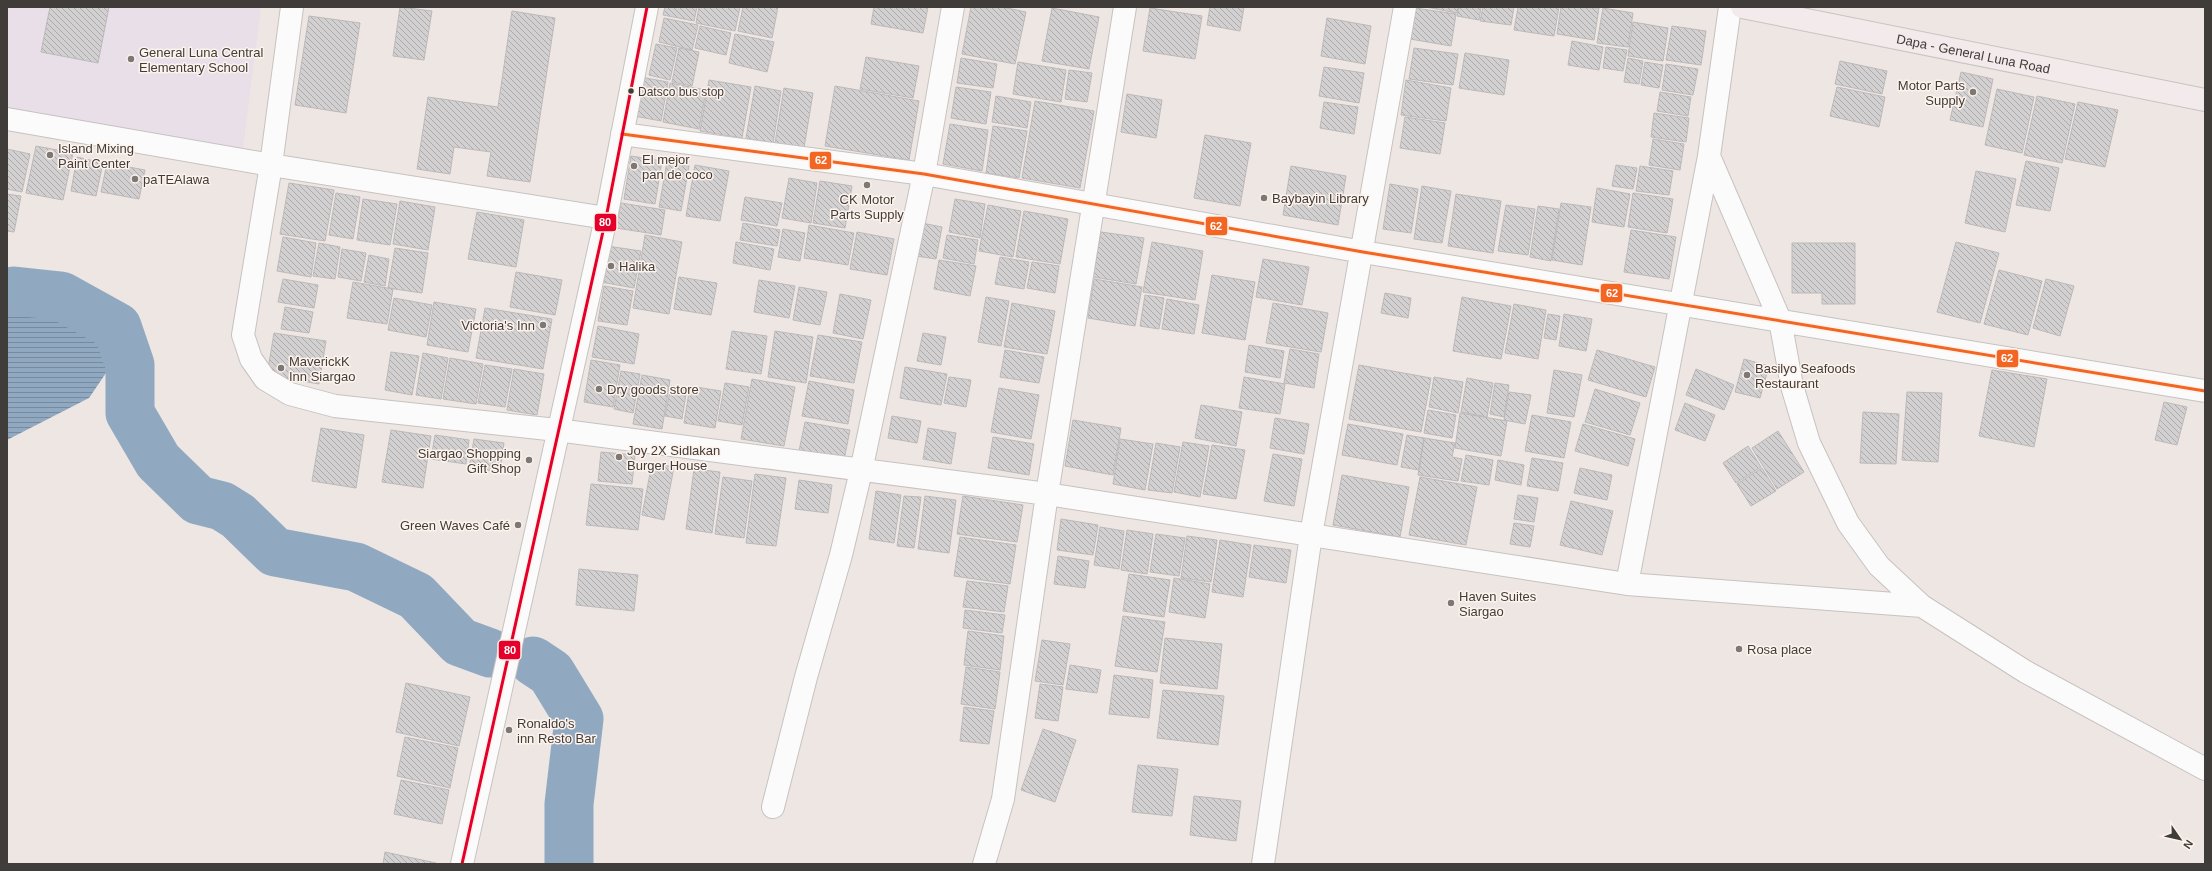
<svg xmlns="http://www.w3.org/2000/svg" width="2212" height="871" font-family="Arial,sans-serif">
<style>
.education{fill:#e8dfe8}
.water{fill:url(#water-rules)}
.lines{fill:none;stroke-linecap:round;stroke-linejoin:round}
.river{stroke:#91a8c1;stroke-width:49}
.building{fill:url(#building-back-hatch);stroke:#bdb9ba}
.minor-casing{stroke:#c7c2c0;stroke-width:24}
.major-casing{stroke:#c7c4c2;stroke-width:24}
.minor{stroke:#fcfbfb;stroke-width:22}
.major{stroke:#f2eaeb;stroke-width:22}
.bus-1-casing{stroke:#fef3ec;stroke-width:6}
.bus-2-casing{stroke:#fef3ec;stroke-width:6}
.bus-1{stroke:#f26522;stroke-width:3}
.bus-2{stroke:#e4002b;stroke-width:3}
.poi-dot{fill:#7d7874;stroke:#fef3ec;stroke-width:1.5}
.bus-dot{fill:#403c39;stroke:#fef3ec;stroke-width:1.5}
.labels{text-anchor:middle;stroke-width:3;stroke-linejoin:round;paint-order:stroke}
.bus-label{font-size:12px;fill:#403c39;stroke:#fef3ec;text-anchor:start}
.poi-label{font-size:13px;fill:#403c39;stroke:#fef3ec;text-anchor:start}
.street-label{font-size:13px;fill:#403c39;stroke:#fef3ec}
.line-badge{stroke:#fef3ec;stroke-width:1.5}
.badge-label{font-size:11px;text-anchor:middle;font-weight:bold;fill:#fff}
</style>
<defs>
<pattern id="water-rules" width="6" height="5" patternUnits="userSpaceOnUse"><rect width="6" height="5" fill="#91a8c1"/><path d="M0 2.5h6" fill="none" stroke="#788a9e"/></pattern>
<pattern id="building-back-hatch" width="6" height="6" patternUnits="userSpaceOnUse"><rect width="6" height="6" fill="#d3d0d1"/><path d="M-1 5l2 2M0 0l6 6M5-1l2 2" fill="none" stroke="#adaaab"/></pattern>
</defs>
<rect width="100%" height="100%" fill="#ede6e3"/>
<!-- education -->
<path class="education" d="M7 7H261L242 156 7 112Z"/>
<!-- water -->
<path class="water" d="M7 289 97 324 110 340 111 353 106 373 89 398 7 440Z"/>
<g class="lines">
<!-- river -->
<path class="river" d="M14 291 61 296 117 327 130 365V413L158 461 198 500 222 506 238 516 275 552 356 567 416 596 460 642 490 653
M533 661 551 673 579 719 569 804V864"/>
</g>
<!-- building -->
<path class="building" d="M50 7H109L98 63 41 52Z
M400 7 432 11 424 60 393 56Z
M665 7H697L694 21 663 15Z
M699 7H740L735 31 696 23Z
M743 7H778L772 38 738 31Z
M874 7H928L923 33 871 24Z
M971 7H1002L1026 12 1015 64 962 54Z
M1210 7H1244L1240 31 1207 25Z
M1426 7H1458L1457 13Z
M1459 7H1481L1479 20 1457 16Z
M1483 7H1514L1511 25 1480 21Z
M1518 7H1559L1554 36 1514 30Z
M1561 7 1599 8 1594 40 1557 34Z
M1052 8 1099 17 1089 69 1042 61Z
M1150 8 1202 16 1195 59 1143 51Z
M1415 8 1456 14 1451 46 1410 39Z
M1603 8 1633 13 1628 47 1597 43Z
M512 11 555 18 530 182 487 176 491 152 454 147 450 174 417 169 428 97 498 107Z
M309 16 360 23 346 113 295 105Z
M664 18 698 25 692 50 659 42Z
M1327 18 1371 26 1365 64 1321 56Z
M1633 22 1668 28 1663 61 1628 56Z
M700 26 731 33 726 55 695 48Z
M1672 26 1706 31 1701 65 1666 60Z
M735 34 774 42 767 72 729 63Z
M1572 41 1603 47 1599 70 1568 65Z
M656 44 677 48 670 80 649 75Z
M1606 47 1627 50 1623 71 1603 68Z
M679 48 699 52 692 86 672 82Z
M1414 48 1458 54 1453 85 1409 79Z
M1465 53 1509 60 1504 95 1459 88Z
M866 57 919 66 913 98 860 89Z
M961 58 997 64 993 88 957 83Z
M1628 58 1643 61 1639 84 1624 82Z
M1840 61 1887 71 1882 94 1835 84Z
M1018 62 1066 70 1061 102 1013 94Z
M1645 62 1663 65 1659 88 1641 85Z
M1666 64 1698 69 1693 95 1662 90Z
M1324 67 1364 73 1359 103 1319 96Z
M1069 70 1092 73 1087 102 1065 99Z
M1961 72 1993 79 1983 127 1950 120Z
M640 77 668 82 661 121 634 116Z
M709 80 751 87 742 138 700 131Z
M1406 80 1451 88 1446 121 1401 115Z
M670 83 706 90 699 129 663 122Z
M755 86 781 91 773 143 746 138Z
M835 86 919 101 909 160 825 146Z
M956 87 991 92 986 124 951 118Z
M1837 87 1885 97 1879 127 1830 116Z
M784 88 813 93 804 148 775 143Z
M1997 89 2034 97 2022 153 1985 145Z
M1660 92 1691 97 1688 116 1657 111Z
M1127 94 1162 100 1156 138 1121 132Z
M996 96 1031 102 1027 128 992 122Z
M2037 96 2075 104 2062 163 2024 155Z
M1035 101 1094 111 1080 188 1022 178Z
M1324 102 1358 107 1354 134 1320 128Z
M2078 102 2118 110 2105 167 2065 159Z
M1654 113 1689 118 1686 142 1651 137Z
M1405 117 1445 123 1440 154 1400 148Z
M950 124 988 130 982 171 943 164Z
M993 126 1027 131 1019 178 986 173Z
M1205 135 1251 143 1240 206 1194 198Z
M1653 139 1684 144 1680 170 1649 165Z
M36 146 73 153 63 200 26 193Z
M7 149 30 154 22 192 7 189Z
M631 156 662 161 655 204 624 199Z
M77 157 103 163 96 196 71 191Z
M2026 161 2059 168 2050 211 2016 205Z
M667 162 689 166 681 211 659 207Z
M107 163 145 170 139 199 101 192Z
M695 165 729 171 720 221 686 216Z
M1616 165 1637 168 1633 189 1612 186Z
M1291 166 1346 176 1338 225 1283 215Z
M1640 166 1673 171 1669 195 1636 191Z
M1976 171 2016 179 2005 232 1965 223Z
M789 178 817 183 811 223 782 218Z
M820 181 852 186 845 228 813 223Z
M289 183 334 190 325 241 280 234Z
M1390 184 1418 189 1411 233 1383 229Z
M1422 186 1451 191 1442 243 1414 239Z
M1597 188 1630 194 1624 227 1592 222Z
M336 193 360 197 353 239 329 235Z
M1633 193 1673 199 1667 233 1628 227Z
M7 194 21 196 14 232 7 231Z
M1456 194 1501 201 1493 253 1448 246Z
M745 197 782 203 777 226 741 220Z
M363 199 397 204 390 245 357 240Z
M955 199 985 204 980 238 949 232Z
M400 201 435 207 428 250 393 244Z
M621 203 665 210 661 235 616 228Z
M1561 203 1591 207 1582 265 1552 260Z
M988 205 1021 211 1013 257 979 251Z
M1506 205 1535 209 1528 255 1498 251Z
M1538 206 1559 209 1551 261 1530 257Z
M1024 211 1068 219 1060 264 1016 257Z
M477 212 524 220 516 267 468 259Z
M743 223 780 230 777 246 740 240Z
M922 223 942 227 936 259 916 256Z
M809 225 854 233 848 265 804 258Z
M783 229 805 233 800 261 778 257Z
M1631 230 1676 237 1669 279 1624 272Z
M857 232 894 239 887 275 850 269Z
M1101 232 1144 238 1136 284 1093 277Z
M645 235 682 242 669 314 633 308Z
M947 235 978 240 974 264 943 258Z
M283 237 316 243 311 277 277 271Z
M736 242 774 249 770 270 733 263Z
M1152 242 1203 251 1195 300 1143 292Z
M1956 242 1999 253 1980 323 1937 312Z
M319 243 340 247 335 279 313 276Z
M1792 243H1855V304H1822V293H1792Z
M607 246 641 251 634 288 601 282Z
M395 248 428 253 422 293 388 288Z
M342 249 366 253 361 281 338 277Z
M369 255 389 259 385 286 364 282Z
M1000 257 1029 262 1024 289 995 284Z
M1263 259 1309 267 1302 305 1256 297Z
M939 260 976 266 970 296 934 289Z
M1032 262 1059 266 1055 293 1027 288Z
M1999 270 2042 281 2028 335 1984 324Z
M516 272 562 280 555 315 510 307Z
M1212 275 1255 282 1245 340 1202 333Z
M679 277 717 283 711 315 674 309Z
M283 279 318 285 314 308 278 302Z
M1094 279 1142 287 1135 326 1088 318Z
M2046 279 2074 286 2060 336 2033 328Z
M759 280 795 286 789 318 754 312Z
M353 282 393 289 387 324 347 318Z
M604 286 633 291 627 325 598 321Z
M799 287 827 292 820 325 793 320Z
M1385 293 1411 298 1408 318 1381 313Z
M840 294 871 300 863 339 833 333Z
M1145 295 1164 298 1159 329 1140 326Z
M986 297 1009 301 1001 346 978 342Z
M1462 297 1511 306 1501 359 1453 351Z
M394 298 432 305 426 337 388 330Z
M1167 299 1199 305 1194 334 1162 329Z
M434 302 476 309 468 352 427 345Z
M1012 303 1055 311 1047 354 1004 347Z
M1273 303 1328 313 1321 352 1266 343Z
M1514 304 1546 310 1538 359 1505 353Z
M285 307 313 312 309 333 281 329Z
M485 308 552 319 543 369 476 358Z
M1548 314 1560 316 1556 340 1544 338Z
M1564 314 1592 319 1586 351 1559 346Z
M598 326 639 334 634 364 592 357Z
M732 331 767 336 761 374 726 369Z
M775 331 813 337 806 383 768 377Z
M274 333 326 341 319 384 267 375Z
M923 333 946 337 941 365 917 361Z
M818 335 862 342 854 383 810 376Z
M1249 345 1284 351 1280 378 1245 372Z
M1290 349 1319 354 1314 388 1284 383Z
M1005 350 1044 357 1039 383 1000 377Z
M1597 350 1655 367 1646 397 1588 380Z
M391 352 419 356 412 395 385 390Z
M423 353 448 358 441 399 416 395Z
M450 358 483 364 476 404 443 399Z
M1744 359 1769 366 1760 398 1735 392Z
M591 360 620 365 613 407 584 402Z
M485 365 512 369 505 407 478 403Z
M1359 365 1431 378 1421 432 1349 419Z
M905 367 947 374 941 405 900 398Z
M514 369 544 374 537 415 507 410Z
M1696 369 1734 385 1724 410 1686 395Z
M1554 370 1582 375 1574 417 1547 413Z
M1992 370 2047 379 2034 447 1979 436Z
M621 371 640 374 633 413 614 409Z
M642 375 670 380 662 429 633 424Z
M949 377 971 380 966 407 944 403Z
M1244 377 1285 384 1280 414 1239 408Z
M1434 377 1463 382 1458 413 1429 407Z
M1467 378 1493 383 1487 417 1461 412Z
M752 379 795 387 784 446 741 439Z
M809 381 854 390 848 424 802 416Z
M725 383 749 387 742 425 718 421Z
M1495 383 1509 385 1504 417 1490 414Z
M671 386 687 388 682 419 665 416Z
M690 386 721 391 715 428 684 423Z
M999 388 1039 395 1031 439 991 432Z
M1595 389 1640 403 1630 435 1585 422Z
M1509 392 1531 395 1525 424 1504 420Z
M1907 392 1942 393 1938 462 1902 460Z
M2164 402 2187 407 2177 445 2155 440Z
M1685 403 1715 415 1705 441 1675 430Z
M1201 405 1242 412 1236 446 1195 438Z
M1428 410 1456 415 1452 438 1424 433Z
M1863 412 1899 414 1896 464 1860 463Z
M1460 413 1507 421 1501 456 1455 448Z
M1532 415 1571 422 1564 458 1525 451Z
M892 416 921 421 917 443 888 438Z
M1275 418 1309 424 1304 454 1270 448Z
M1073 420 1121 428 1113 475 1065 466Z
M805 422 850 430 844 460 799 451Z
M1348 424 1403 434 1397 465 1342 455Z
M1583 424 1635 439 1628 466 1575 451Z
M321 428 364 435 356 488 312 481Z
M928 428 956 433 951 464 923 459Z
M391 430 431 436 423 488 382 482Z
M1778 431 1804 472 1777 489 1752 448Z
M435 435 469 440 466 464 431 459Z
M1407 435 1424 438 1419 470 1401 467Z
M993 437 1034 444 1029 475 988 468Z
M1424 438 1455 443 1452 457 1462 459 1458 481 1418 475Z
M474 439 504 443 500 472 469 468Z
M1120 439 1153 444 1145 490 1113 484Z
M1183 442 1209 446 1200 497 1174 492Z
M1156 443 1180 447 1172 493 1148 490Z
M1212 445 1245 450 1236 499 1203 494Z
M1748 446 1761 467 1736 483 1723 463Z
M601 452 635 455 632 484 598 481Z
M1273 454 1302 459 1294 506 1264 501Z
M1466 455 1493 460 1489 485 1461 481Z
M1532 458 1563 463 1558 491 1527 486Z
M1498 460 1524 465 1521 485 1495 480Z
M652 463 674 467 664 520 642 515Z
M1580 468 1612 475 1607 500 1574 493Z
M1762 468 1776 491 1751 506 1737 484Z
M694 469 720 472 712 533 686 529Z
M755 474 786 478 776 546 746 543Z
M1342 475 1409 487 1400 537 1333 525Z
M723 477 752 481 744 538 715 534Z
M1420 477 1477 487 1466 545 1409 535Z
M799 480 832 485 828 513 795 509Z
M591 484 643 489 638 530 586 525Z
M876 491 901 495 894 543 869 539Z
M1518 495 1538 498 1534 522 1514 519Z
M904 496 921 497 914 548 897 546Z
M925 496 956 500 949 553 918 549Z
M963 496 1023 505 1017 542 957 534Z
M1571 501 1613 511 1602 555 1560 545Z
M1061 519 1098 525 1093 555 1057 550Z
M1514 523 1534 526 1530 547 1510 544Z
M1100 527 1124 531 1119 569 1094 565Z
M1127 530 1153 534 1147 574 1121 570Z
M1156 534 1185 538 1179 576 1150 572Z
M1187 536 1217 540 1211 582 1181 578Z
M960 537 1016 545 1010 584 954 576Z
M1220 540 1251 545 1243 597 1212 592Z
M1254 545 1291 550 1286 583 1249 577Z
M1058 556 1089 561 1085 588 1054 584Z
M579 569 638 575 634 611 576 605Z
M1129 574 1170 580 1164 617 1123 611Z
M1174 578 1210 584 1205 618 1169 612Z
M967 581 1008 586 1004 612 963 607Z
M965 610 1005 615 1002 633 963 628Z
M1123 616 1165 622 1157 672 1115 666Z
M968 631 1004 636 1000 670 964 665Z
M1165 638 1222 644 1217 689 1160 683Z
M1042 640 1070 644 1063 685 1035 681Z
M1070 665 1101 670 1097 693 1066 689Z
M966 667 1000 672 995 709 961 704Z
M1114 675 1153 680 1149 718 1109 714Z
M406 683 470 697 459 746 396 732Z
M1040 684 1063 687 1058 721 1035 718Z
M1163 690 1224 696 1218 745 1157 738Z
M964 707 994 711 989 744 960 741Z
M1043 729 1076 740 1055 802 1021 790Z
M405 737 458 748 450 788 397 776Z
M1138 765 1178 769 1172 816 1132 812Z
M401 780 449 790 442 824 394 814Z
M1194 796 1241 801 1236 841 1190 835Z
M385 852 436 863V864H383Z"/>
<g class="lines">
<defs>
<path id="minor" d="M292 7 271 165 243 335 251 359 265 379 290 394 335 406 557 430 1047 494 1125 7
M1730 7 1709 156 1780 320 1792 386 1809 443 1848 523 1879 566 1922 606 2026 672 2205 769
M7 119 271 165 606 218
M622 134 924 174 1363 252 2205 391
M1627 584 1709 156
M773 807 806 677 841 555 861 471 924 174 953 7
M462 864 606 218 647 7
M984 864 1003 799 1047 494 1627 584 1922 606
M1263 864 1311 535 1405 7"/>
<g id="major">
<path id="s1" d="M1742 7 2205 100"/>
</g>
</defs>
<!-- minor casing -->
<use href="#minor" class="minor-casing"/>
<!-- major casing -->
<use href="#major" class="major-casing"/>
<!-- minor -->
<use href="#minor" class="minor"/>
<!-- major -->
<use href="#major" class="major"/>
<defs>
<path id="bus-1" d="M622 134 924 174 1363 252 2205 391"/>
<path id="bus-2" d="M462 864 606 218 647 7"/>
</defs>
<!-- bus-1 casing -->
<use href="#bus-1" class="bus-1-casing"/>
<!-- bus-2 casing -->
<use href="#bus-2" class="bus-2-casing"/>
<!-- bus-1 -->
<use href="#bus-1" class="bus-1"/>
<!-- bus-2 -->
<use href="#bus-2" class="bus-2"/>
</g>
<!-- markers -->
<g class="poi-dot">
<circle cx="131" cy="59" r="4"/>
<circle cx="1973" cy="92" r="4"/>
<circle cx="50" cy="155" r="4"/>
<circle cx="634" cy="166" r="4"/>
<circle cx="135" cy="179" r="4"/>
<circle cx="867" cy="185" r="4"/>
<circle cx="1264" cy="198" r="4"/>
<circle cx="611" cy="266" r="4"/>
<circle cx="543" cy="325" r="4"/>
<circle cx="281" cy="368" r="4"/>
<circle cx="1747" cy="375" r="4"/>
<circle cx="599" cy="389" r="4"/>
<circle cx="619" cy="457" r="4"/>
<circle cx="529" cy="460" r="4"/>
<circle cx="518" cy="525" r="4"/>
<circle cx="1451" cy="603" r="4"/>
<circle cx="1739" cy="649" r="4"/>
<circle cx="509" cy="730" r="4"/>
</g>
<circle class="bus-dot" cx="631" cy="91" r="3.5"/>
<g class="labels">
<!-- bus labels -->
<g class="bus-label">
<text x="638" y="96">Datsco bus stop</text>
</g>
<!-- poi labels -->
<g class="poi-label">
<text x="139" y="57">General Luna Central<tspan x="139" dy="15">Elementary School</tspan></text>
<text x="1965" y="90" text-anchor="end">Motor Parts<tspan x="1965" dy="15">Supply</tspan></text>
<text x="58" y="153">Island Mixing<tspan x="58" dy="15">Paint Center</tspan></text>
<text x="642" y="164">El mejor<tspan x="642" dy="15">pan de coco</tspan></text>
<text x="143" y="184">paTEAlawa</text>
<text x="1272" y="203">Baybayin Library</text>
<text x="867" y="204" text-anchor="middle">CK Motor<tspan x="867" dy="15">Parts Supply</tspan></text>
<text x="619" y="271">Halika</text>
<text x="535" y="330" text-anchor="end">Victoria's Inn</text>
<text x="289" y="366">MaverickK<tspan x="289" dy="15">Inn Siargao</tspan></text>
<text x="1755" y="373">Basilyo Seafoods<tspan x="1755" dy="15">Restaurant</tspan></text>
<text x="607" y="394">Dry goods store</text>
<text x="627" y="455">Joy 2X Sidlakan<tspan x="627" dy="15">Burger House</tspan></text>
<text x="521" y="458" text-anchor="end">Siargao Shopping<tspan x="521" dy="15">Gift Shop</tspan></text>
<text x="510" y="530" text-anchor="end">Green Waves Café</text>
<text x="1459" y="601">Haven Suites<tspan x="1459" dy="15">Siargao</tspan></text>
<text x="1747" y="654">Rosa place</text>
<text x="517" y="728">Ronaldo's<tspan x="517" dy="15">inn Resto Bar</tspan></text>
</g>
<!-- street labels -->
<g class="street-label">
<text dy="5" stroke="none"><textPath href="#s1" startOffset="236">Dapa - General Luna Road</textPath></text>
</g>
</g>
<g class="line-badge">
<rect x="809" y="151" width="23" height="19" rx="4" fill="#f26522"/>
<rect x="594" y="213" width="23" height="19" rx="4" fill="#e4002b"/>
<rect x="1205" y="216" width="23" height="20" rx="4" fill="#f26522"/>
<rect x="1600" y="283" width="23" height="20" rx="4" fill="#f26522"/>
<rect x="1996" y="349" width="23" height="19" rx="4" fill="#f26522"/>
<rect x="498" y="640" width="23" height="20" rx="4" fill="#e4002b"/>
</g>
<g class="badge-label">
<text x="821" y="164">62</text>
<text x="605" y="226">80</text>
<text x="1216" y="230">62</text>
<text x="1612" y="297">62</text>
<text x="2007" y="362">62</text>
<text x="510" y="654">80</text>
</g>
<!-- border -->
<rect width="2212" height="871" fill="none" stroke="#403c39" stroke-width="16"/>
<!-- north arrow -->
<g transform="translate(2180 839) rotate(124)" stroke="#fef3ec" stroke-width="3" paint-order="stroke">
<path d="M0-3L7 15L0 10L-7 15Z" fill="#403c39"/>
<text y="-6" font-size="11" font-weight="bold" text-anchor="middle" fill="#403c39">N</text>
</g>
</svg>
